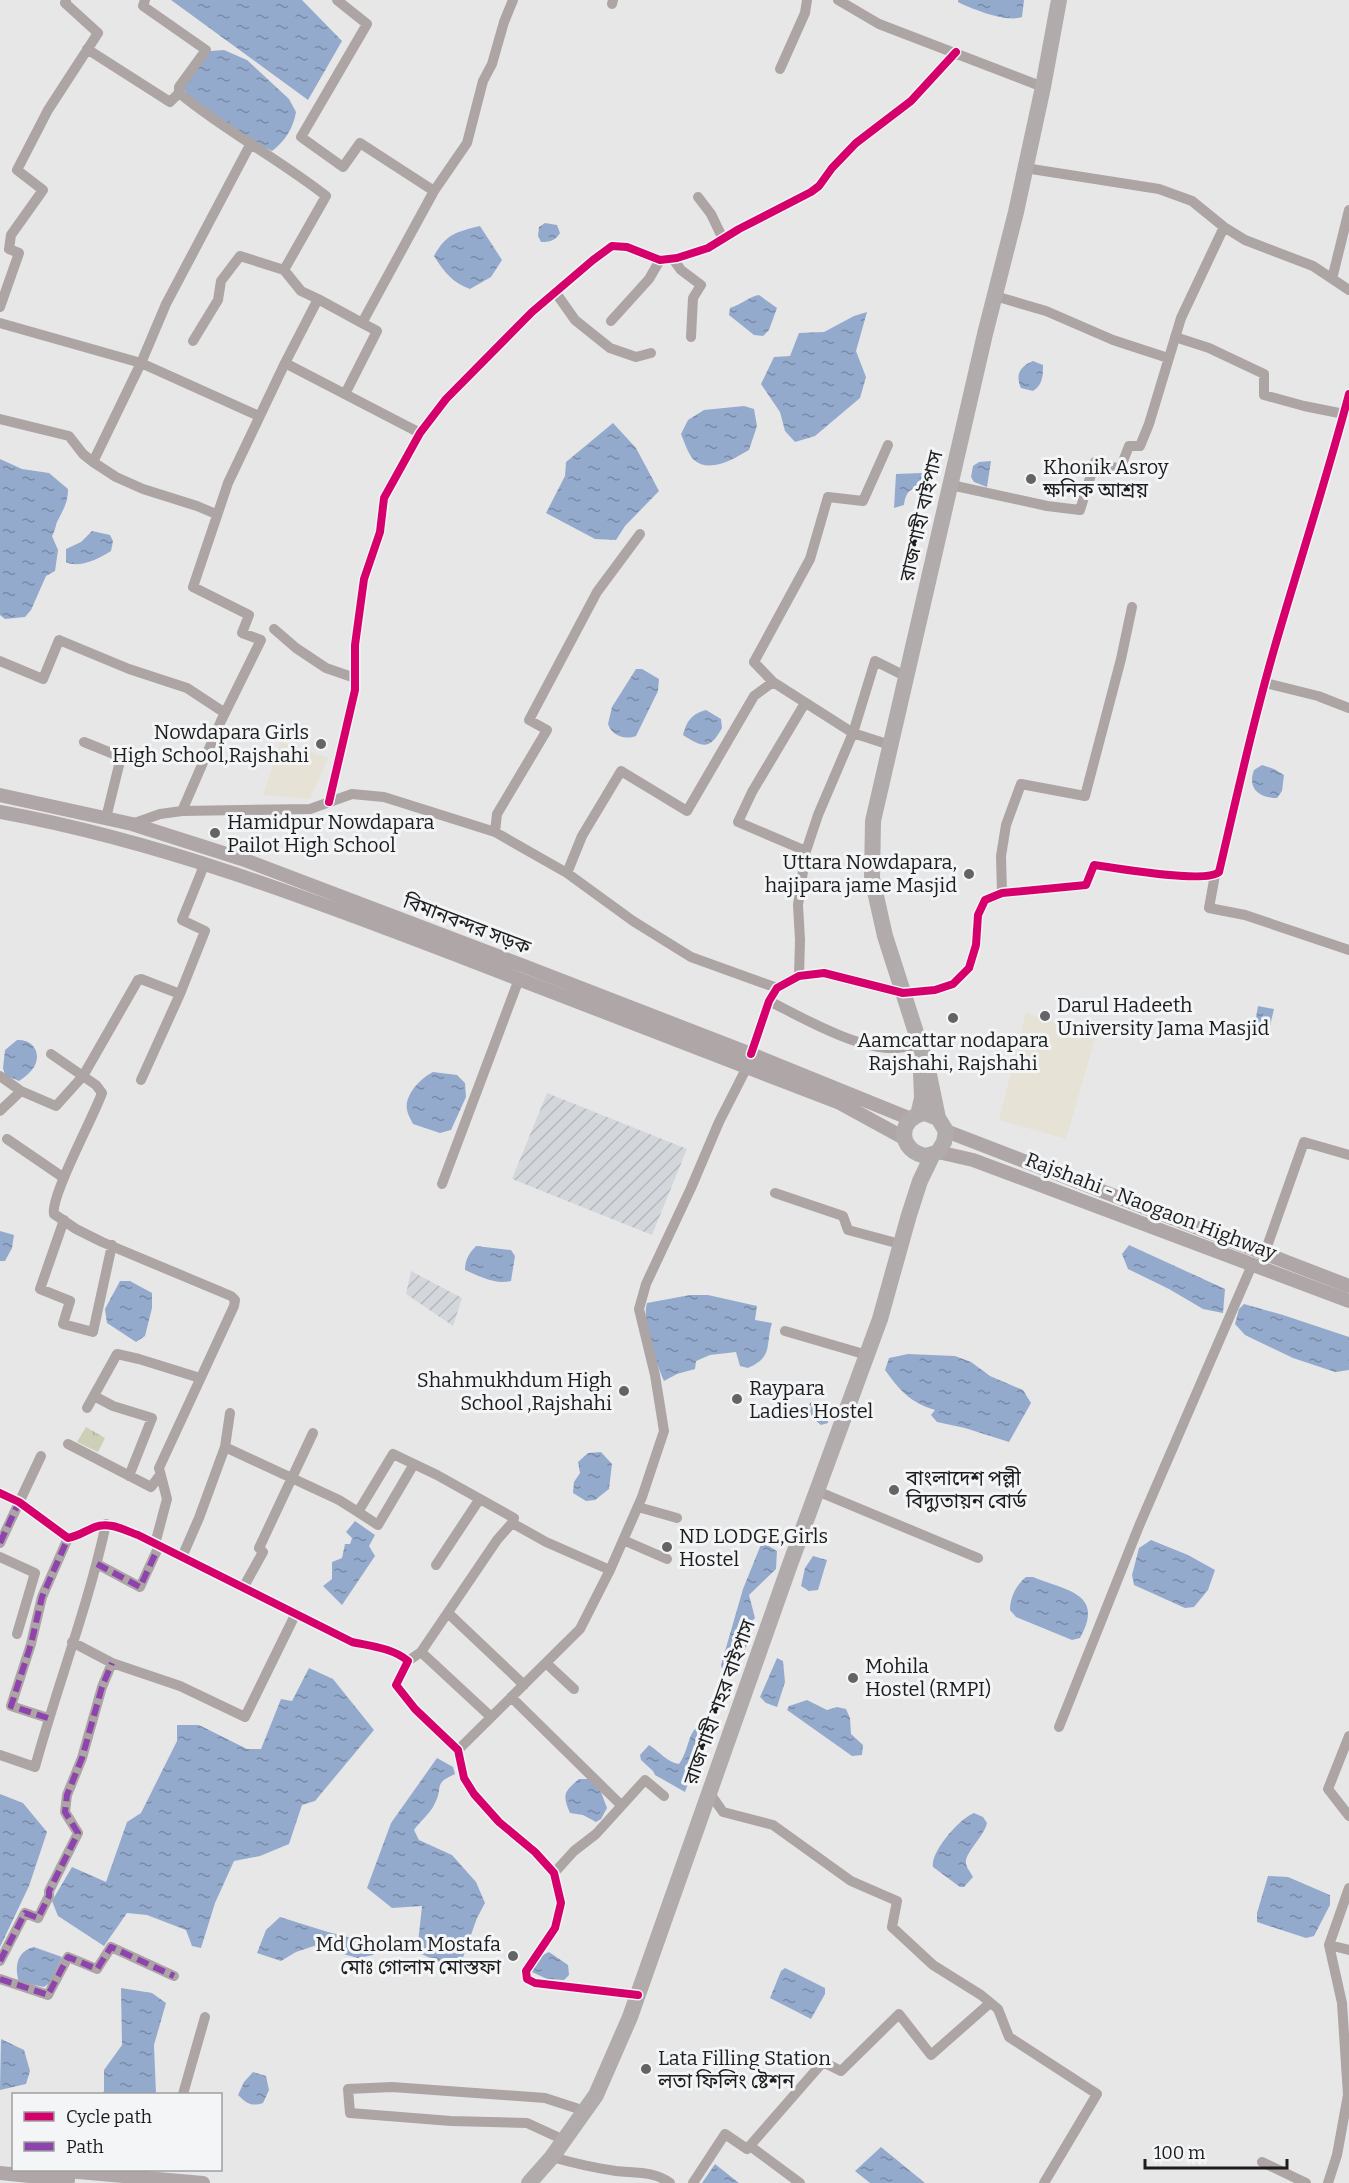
<svg xmlns="http://www.w3.org/2000/svg" width="1349" height="2183" font-family="Bitter,'Noto Sans Bengali',serif">
<style>
.industrial{fill:url(#industrial-furrows)}
.education{fill:#e6e2d6}
.park{fill:url(#park-tufts)}
.water{fill:url(#water-ripples)}
.lines{fill:none;stroke-linecap:round;stroke-linejoin:round}
.minor{stroke:#ada4a4;stroke-width:10}
.major{stroke:#afa6a7;stroke-width:14}
.highway{stroke:#b2abac;stroke-width:16}
.quiet{stroke:#8e44ad;stroke-width:6;stroke-dasharray:12 6;stroke-linecap:butt}
.cycleway-casing{stroke:#f3f5f6;stroke-width:11}
.cycleway{stroke:#d6006c;stroke-width:8}
.poi-dot{fill:#646465;stroke:#f3f5f6;stroke-width:2}
.labels{text-anchor:middle;stroke-width:6;stroke-linejoin:round;paint-order:stroke}
.poi-label{font-size:20px;fill:#1d1d1e;stroke:#f3f5f6;text-anchor:start}
.street-label{font-size:20px;fill:#1d1d1e;stroke:#f3f5f6}
</style>
<defs>
<pattern id="industrial-furrows" width="10" height="10" patternUnits="userSpaceOnUse" patternTransform="scale(1.5)"><rect width="10" height="10" fill="#d3d7db"/><path d="M-1 1l2-2M0 10L10 0M9 11l2-2" fill="none" stroke="#b5b8bc"/></pattern>
<pattern id="park-tufts" width="24" height="20" patternUnits="userSpaceOnUse" patternTransform="scale(1.5)"><rect width="24" height="20" fill="#cdcfb7"/><path d="M3 7l-1-3M5 7V3M7 7l1-3M15 17l-1-3M17 17v-4M19 17l1-3" fill="none" stroke="#b0b19d"/></pattern>
<pattern id="water-ripples" width="26" height="14" patternUnits="userSpaceOnUse" patternTransform="scale(1.5)"><rect width="26" height="14" fill="#94aacd"/><path d="M2 4q2-2 4 0t4 0M15 11q2-2 4 0t4 0" fill="none" stroke="#788aa6"/></pattern>
</defs>
<rect width="100%" height="100%" fill="#e7e7e8"/>
<!-- industrial -->
<path class="industrial" d="M547 1093 687 1149 652 1235 512 1179Z
M411 1271 462 1298 453 1326 406 1294Z"/>
<!-- education -->
<path class="education" d="M280 742 328 758 310 799 263 795Z
M1026 1013 1096 1036 1066 1139 999 1120Z"/>
<!-- park -->
<path class="park" d="M86 1427 105 1438 98 1452 77 1442Z"/>
<!-- water -->
<path class="water" d="M171 0H302L342 41 308 100Z
M958 0H1024L1022 17C1007 23 972 9 958 2Z
M224 50 247 60 289 99 296 112C293 129 285 141 272 151 245 139 200 111 182 88L192 71 211 51Z
M545 223 557 225 560 233C555 241 550 242 541 242L538 236 539 227Z
M480 226 502 260 491 277 470 289C453 283 444 272 434 256 446 234 456 232 480 226Z
M759 295 777 308 769 330 763 336 754 335 729 315 730 308C741 305 750 296 759 295Z
M867 312 856 351 866 377 860 398 815 436 795 442 785 431 780 412 761 384 774 357 790 356 799 333 824 332 854 316Z
M1033 361 1043 365C1043 375 1043 385 1033 391L1021 388C1015 375 1020 366 1033 361Z
M744 406 754 409 757 426 749 450C735 458 710 474 694 460 688 454 684 441 681 434L688 420 704 410Z
M613 423 636 448 659 491 625 526 616 540 595 539 546 513 565 476 566 462Z
M0 459 22 469 49 473 68 489C68 503 63 510 57 522 55 528 55 531 52 536L58 550 55 571 46 576 31 610 25 617 5 619 0 615Z
M991 461 987 487 974 482 971 477 973 466 979 462Z
M922 473V486C909 489 906 492 904 505L894 508 896 474Z
M92 531 110 535 113 541 111 551C101 558 78 569 66 562V549L81 542Z
M636 669H642L659 679 658 691 636 736C625 740 612 736 608 724L612 707Z
M706 710 721 719 722 728C710 750 703 748 683 735 687 720 692 714 706 710Z
M1262 765 1274 769 1284 775 1282 791 1277 798C1259 798 1247 789 1254 770Z
M1258 1006 1274 1009 1270 1026 1255 1023Z
M17 1040C33 1039 42 1053 34 1067 30 1073 25 1077 19 1081L5 1075 3 1068 5 1050Z
M433 1072 457 1075 465 1083 466 1097 451 1130 440 1133 413 1124C411 1120 408 1115 407 1110 404 1095 421 1078 433 1072Z
M0 1231 14 1235 12 1248 5 1261H0Z
M1129 1245 1225 1289 1223 1313 1203 1309 1169 1289 1128 1269 1122 1254Z
M476 1246 511 1250 515 1256 511 1281C495 1285 479 1276 465 1270 465 1260 469 1253 476 1246Z
M120 1281H130L152 1293V1308L145 1336 136 1342 107 1323 105 1309Z
M690 1295H708L757 1306 755 1320 772 1323C765 1346 774 1356 748 1368L740 1366 736 1352 710 1355 696 1361 695 1369 677 1374 664 1381C656 1361 641 1324 647 1303Z
M1244 1304 1283 1315 1349 1337V1370L1335 1372 1293 1358 1245 1335 1235 1324 1239 1309Z
M908 1354 955 1356 971 1362 990 1376 1023 1390 1031 1403 1009 1442 965 1428 937 1422 931 1415 935 1410C910 1402 901 1392 885 1370L889 1358Z
M811 1402H817L827 1410 828 1423 821 1425 809 1415 807 1408Z
M601 1452 612 1464 609 1489 595 1500 586 1501 573 1493 574 1482 580 1473 578 1462 588 1453Z
M355 1521 375 1535 369 1546 375 1556 342 1605 323 1586 332 1579V1562L342 1558 345 1544H350L352 1538 346 1532Z
M1151 1540 1188 1555 1215 1570 1208 1590 1194 1607 1185 1608 1134 1585 1132 1575 1139 1548Z
M762 1542 777 1551 776 1569 749 1595 755 1618 751 1622 747 1645 734 1675 723 1672 721 1665 743 1589Z
M813 1556 827 1560 818 1590 809 1591 801 1586 805 1568Z
M1026 1577H1033C1067 1591 1105 1593 1080 1638L1072 1640 1016 1617 1010 1610C1010 1598 1016 1585 1026 1577Z
M777 1658 783 1661 785 1682 777 1707 766 1703 760 1697Z
M309 1668 333 1679 374 1730 315 1801 302 1805 289 1844 260 1856 234 1861 215 1903 201 1948 192 1946 186 1930 147 1915 127 1913 104 1946 58 1916 52 1901 72 1867 106 1882 127 1822 141 1813 177 1741V1725H199L247 1749H261L281 1699 292 1701Z
M807 1700 827 1710 837 1707 846 1709 850 1718 851 1734 863 1745 862 1755 852 1756 787 1710 789 1706Z
M696 1728 704 1729 701 1746 685 1792 655 1775 653 1771 641 1760 640 1755 649 1745C660 1752 667 1762 679 1764 688 1752 688 1735 696 1728Z
M437 1758 453 1767 455 1774C432 1784 444 1787 435 1803 431 1813 420 1821 414 1830L419 1840 452 1855 476 1882 485 1903 477 1918 461 1963 439 1962 417 1952 422 1906 392 1908 367 1888 391 1823Z
M579 1779H589L601 1792 607 1808 601 1819 596 1822 583 1815 570 1813C562 1794 564 1792 579 1779Z
M0 1794 23 1803 47 1832 29 1886 0 1947Z
M974 1813 983 1817 987 1823C985 1835 964 1854 966 1863 966 1867 971 1873 973 1877L964 1887H960L933 1867C930 1852 960 1818 974 1813Z
M1268 1876 1288 1877 1330 1895V1905L1314 1936 1306 1938 1257 1922V1913Z
M280 1917 328 1932 379 1945 373 1955 358 1958 314 1946 296 1952 281 1961 257 1953 266 1930Z
M34 1947 62 1957 51 1982 44 1987 19 1982C14 1967 17 1951 34 1947Z
M549 1952 568 1965 569 1975 564 1980 547 1979 532 1972C534 1964 540 1955 549 1952Z
M785 1968 825 1988V1994L811 2019 770 1998 781 1971Z
M121 1988 152 1993 166 2003 154 2045 156 2094H102L104 2091V2070L122 2045Z
M1 2039 24 2050 30 2071 26 2084 0 2090Z
M253 2072 266 2076 269 2090 263 2103C251 2107 246 2103 238 2095L244 2082Z
M881 2147 925 2183H870L855 2171Z
M715 2164 739 2183H702Z"/>
<g class="lines">
<!-- minor -->
<path class="minor" d="M337 0 367 24 301 137 343 167 360 143 434 191 362 323 377 331 345 394
M838 0 879 24 1043 87
M612 4 613 0
M87 49 170 102 179 93V87L206 50 143 6 145 0
M780 69 805 13 807 0
M179 93C225 131 279 159 326 196L284 270 301 291 318 299 285 363
M1025 168 1159 189 1192 201 1224 227 1245 240 1313 266 1349 290
M434 191 467 143 483 81 492 64 504 22 513 0
M698 197 711 214 723 239
M673 259 681 270 701 285 693 298 691 337
M1332 279 1349 210
M556 293 575 320 610 348 636 357 651 353
M995 296 1046 311 1113 340 1168 358
M318 299 362 323
M0 307 19 253 9 249 11 235 43 190 17 170 48 110 98 33 65 3 66 0
M611 321 649 279 660 260
M0 323 141 363 166 304 251 143
M1175 337 1209 348 1264 374V395L1304 406 1344 414
M193 341 218 300 221 281 240 256 284 270
M0 419 69 436 83 454 93 462 116 477 143 489 197 506 216 514
M93 462 141 363 259 416
M951 485 1047 506 1080 510 1095 462 1120 469 1129 446H1140L1149 424 1181 318 1224 227
M274 629 296 648 326 668 355 678
M0 661 43 679 59 640 129 669 187 688 225 713
M773 682 754 662 810 559 828 497 863 501 888 445
M1265 683 1318 696 1349 708
M805 703 752 792 738 822 806 851
M84 742 121 757 106 818
M329 802 355 690V645L364 579 380 532 384 498 420 433 446 399 532 312 593 260 612 246 627 247 660 260 677 258 708 248 739 229 811 192 819 186 832 168 856 143 911 101 956 52
M182 811 221 721 261 640 242 633 249 615 193 587 228 483 285 363 420 433
M132 824 160 814 182 811 310 809 352 794 384 797 495 832 567 873 633 921 691 957 777 988
M495 832 497 814 547 730 529 720 597 592 640 534
M567 873 582 836 621 771 687 811 754 696 773 682 853 733 890 745
M1215 875 1209 908 1245 915 1349 950
M1002 893 1001 856 1006 825 1021 784 1085 796 1121 659 1132 607
M799 976 800 940 798 905 806 851 818 815 853 733 875 661 905 676
M769 1001C801 1017 858 1050 895 1048 902 1048 910 1046 918 1045
M51 1054 96 1085 102 1093C94 1116 50 1197 54 1214L76 1229 102 1242 231 1296 235 1300 234 1306 159 1468 167 1499 155 1544
M751 1054 769 1001 777 988 799 976 824 973 903 993 935 990 953 984 969 968 976 945 978 915 985 900 1002 893 1086 885 1094 865C1115 868 1206 884 1219 872 1238 791 1256 709 1280 629 1303 551 1328 473 1349 394
M0 1076 21 1091 56 1106 83 1076 138 980 141 979 180 994
M141 1080 180 994 205 931 182 920 205 863
M0 1111 21 1091
M7 1139 64 1178
M442 1184 519 979
M775 1193 843 1216 848 1230 900 1244
M64 1220 40 1289 70 1301 63 1324 93 1332 112 1245
M1264 1255 1304 1142 1349 1155
M785 1331 867 1355
M94 1396 113 1406 152 1418 129 1476
M87 1408 117 1354 139 1359 200 1378
M68 1444 151 1487 160 1475
M225 1447 339 1500 358 1512 393 1454 437 1475 514 1518 512 1523
M817 1491 978 1558
M0 1493 19 1502 68 1538C79 1536 85 1531 95 1527 109 1521 126 1531 138 1535L352 1642C370 1646 393 1648 408 1661L396 1685 415 1709 458 1750 464 1778 474 1794 499 1822 535 1852 554 1873 561 1903 555 1928 526 1971 527 1979 535 1983 638 1995
M638 1507 677 1518
M358 1512 378 1525 414 1464
M623 1540 667 1559
M0 1543 41 1456
M0 1557 35 1573 17 1634
M182 1557 199 1518 225 1447 230 1413
M97 1564 140 1587 159 1546
M436 1565 479 1500
M243 1588 263 1552 259 1548 313 1433
M448 1613 524 1685
M72 1642 112 1663 180 1686 245 1717 296 1613
M421 1652 490 1716
M408 1661 421 1652 497 1540 512 1523 546 1542 610 1570
M546 1663 574 1689
M511 1697 621 1805
M48 1718 11 1706 31 1644 42 1597 68 1538
M1059 1727 1139 1526 1252 1265
M1349 1736 1328 1789 1349 1816
M458 1750 580 1629 610 1570 642 1497 664 1431 655 1375 639 1309 646 1284 691 1188 719 1122 747 1067
M0 1755 35 1767C57 1686 88 1607 106 1524
M709 1792 723 1812 773 1825 851 1881 897 1901 892 1927 933 1965 981 1995 998 2009 1009 2037 1097 2094 1044 2183
M554 1873 574 1851 596 1834 645 1780 664 1796
M1329 1945 1349 1950
M0 1961 25 1913 38 1918 49 1896V1891L78 1833 65 1812 67 1795 82 1758 102 1687 112 1663
M0 1979 48 1995 68 1957 97 1969 111 1947 174 1976
M183 2094 205 2017
M564 2140 527 2123 451 2121 350 2113 348 2089 392 2087 545 2098 585 2111
M750 2146 800 2183
M552 2157C573 2163 595 2168 616 2171 635 2173 655 2171 670 2183
M1262 2162 1306 2183
M693 2183 725 2134 747 2149 823 2062 841 2071 899 2014 931 2055 990 2003
M1328 2183 1337 2155 1348 2095 1342 2003 1329 1945 1349 1888"/>
<!-- major -->
<path class="major" d="M0 795 132 824 242 859 524 966 751 1054 911 1119
M0 812C159 841 308 898 459 956 586 1005 713 1054 840 1103L904 1138
M946 1131 1349 1286
M938 1152 973 1160 1024 1179 1349 1301
M55 2170 203 2183
M0 2173 68 2180"/>
<!-- highway -->
<path class="highway" d="M918 1115 922 1098 921 1072
M938 1118 925 1113C896 1118 898 1152 927 1156L938 1152 944 1142 946 1131 938 1118 928 1070 885 936 872 878 873 821 985 334 1016 212 1043 87 1059 0
M529 2183 552 2157 596 2095 630 2017 789 1567 880 1319 909 1215 920 1181 933 1154"/>
<!-- quiet -->
<path class="quiet" d="M0 1543 19 1502
M97 1564 140 1587 159 1546
M48 1718 11 1706 31 1644 42 1597 68 1538
M0 1961 25 1913 38 1918 49 1896V1891L78 1833 65 1812 67 1795 82 1758 102 1687 112 1663
M0 1979 48 1995 68 1957 97 1969 111 1947 174 1976"/>
<defs>
<path id="cycleway" d="M329 802 355 690V645L364 579 380 532 384 498 420 433 446 399 532 312 593 260 612 246 627 247 660 260 677 258 708 248 739 229 811 192 819 186 832 168 856 143 911 101 956 52
M751 1054 769 1001 777 988 799 976 824 973 903 993 935 990 953 984 969 968 976 945 978 915 985 900 1002 893 1086 885 1094 865C1115 868 1206 884 1219 872 1238 791 1256 709 1280 629 1303 551 1328 473 1349 394
M0 1493 19 1502 68 1538C79 1536 85 1531 95 1527 109 1521 126 1531 138 1535L352 1642C370 1646 393 1648 408 1661L396 1685 415 1709 458 1750 464 1778 474 1794 499 1822 535 1852 554 1873 561 1903 555 1928 526 1971 527 1979 535 1983 638 1995"/>
</defs>
<!-- cycleway casing -->
<use href="#cycleway" class="cycleway-casing"/>
<!-- cycleway -->
<use href="#cycleway" class="cycleway"/>
</g>
<!-- markers -->
<g class="poi-dot">
<circle cx="1031" cy="479" r="6"/>
<circle cx="321" cy="744" r="6"/>
<circle cx="215" cy="833" r="6"/>
<circle cx="969" cy="874" r="6"/>
<circle cx="1045" cy="1016" r="6"/>
<circle cx="953" cy="1018" r="6"/>
<circle cx="624" cy="1391" r="6"/>
<circle cx="737" cy="1399" r="6"/>
<circle cx="894" cy="1490" r="6"/>
<circle cx="667" cy="1547" r="6"/>
<circle cx="853" cy="1678" r="6"/>
<circle cx="513" cy="1956" r="6"/>
<circle cx="646" cy="2069" r="6"/>
</g>
<g class="labels">
<!-- poi labels -->
<g class="poi-label">
<text x="1043" y="474">Khonik Asroy<tspan x="1043" dy="23">ক্ষনিক আশ্রয়</tspan></text>
<text x="309" y="739" text-anchor="end">Nowdapara Girls<tspan x="309" dy="23">High School,Rajshahi</tspan></text>
<text x="227" y="829">Hamidpur Nowdapara<tspan x="227" dy="23">Pailot High School</tspan></text>
<text x="957" y="869" text-anchor="end">Uttara Nowdapara,<tspan x="957" dy="23">hajipara jame Masjid</tspan></text>
<text x="1057" y="1012">Darul Hadeeth<tspan x="1057" dy="23">University Jama Masjid</tspan></text>
<text x="953" y="1047" text-anchor="middle">Aamcattar nodapara<tspan x="953" dy="23">Rajshahi, Rajshahi</tspan></text>
<text x="612" y="1387" text-anchor="end">Shahmukhdum High<tspan x="612" dy="23">School ,Rajshahi</tspan></text>
<text x="749" y="1395">Raypara<tspan x="749" dy="23">Ladies Hostel</tspan></text>
<text x="906" y="1485">বাংলাদেশ পল্লী<tspan x="906" dy="23">বিদ্যুতায়ন বোর্ড</tspan></text>
<text x="679" y="1543">ND LODGE,Girls<tspan x="679" dy="23">Hostel</tspan></text>
<text x="865" y="1673">Mohila<tspan x="865" dy="23">Hostel (RMPI)</tspan></text>
<text x="501" y="1951" text-anchor="end">Md Gholam Mostafa<tspan x="501" dy="23">মোঃ গোলাম মোস্তফা</tspan></text>
<text x="658" y="2065">Lata Filling Station<tspan x="658" dy="23">লতা ফিলিং ষ্টেশন</tspan></text>
</g>
<!-- street labels -->
<g class="street-label">
<text transform="translate(921 516) rotate(-77)" y="7">রাজশাহী বাইপাস</text>
<text transform="translate(467 924) rotate(21)" y="7">বিমানবন্দর সড়ক</text>
<text transform="translate(1151 1206) rotate(21)" y="7">Rajshahi - Naogaon Highway</text>
<text transform="translate(719 1702) rotate(-70)" y="7">রাজশাহী শহর বাইপাস</text>
</g>
</g>
<!-- legend -->
<rect x="12" y="2093" width="210" height="78" fill="#f3f5f6" stroke="#9d9fa0" stroke-width="1.5"/>
<rect x="24" y="2112" width="30" height="9" fill="#d6006c" stroke="#9d9fa0" stroke-width="1.5"/>
<text x="66" y="2123" font-size="18" fill="#1d1d1e">Cycle path</text>
<rect x="24" y="2142" width="30" height="9" fill="#8e44ad" stroke="#9d9fa0" stroke-width="1.5"/>
<text x="66" y="2153" font-size="18" fill="#1d1d1e">Path</text>
<!-- scale -->
<path d="M1145 2159v9h142v-9" fill="none" stroke="#1d1d1e" stroke-width="3"/>
<text x="1154" y="2159" font-size="18" fill="#1d1d1e" stroke="#f3f5f6" stroke-width="4.5" paint-order="stroke">100 m</text>
</svg>
